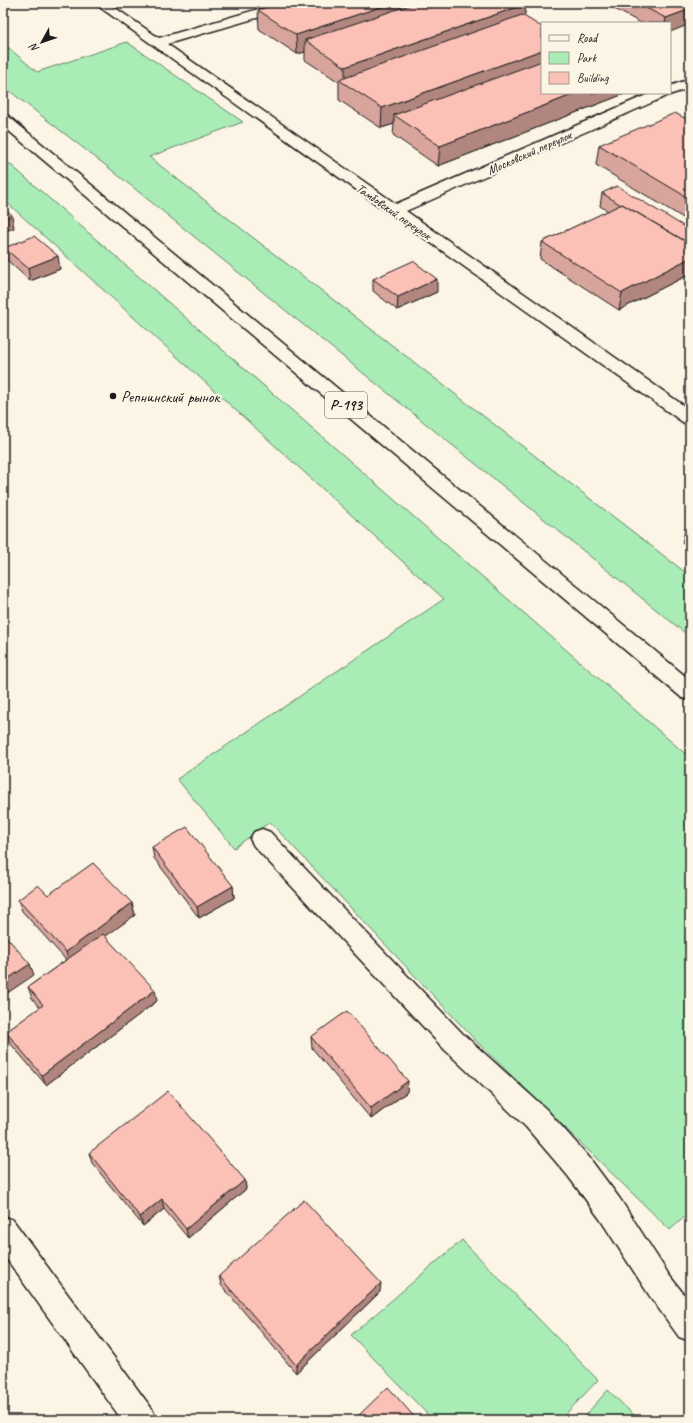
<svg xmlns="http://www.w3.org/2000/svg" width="693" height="1423" font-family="Caveat,sans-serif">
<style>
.green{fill:#a9ecb6;stroke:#628469}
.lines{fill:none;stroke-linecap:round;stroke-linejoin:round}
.minor-casing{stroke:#1c1c1c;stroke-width:3}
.highway-casing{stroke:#1c1c1c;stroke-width:3}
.minor{fill:#fcf5e5;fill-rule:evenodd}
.highway{fill:#fcf5e5;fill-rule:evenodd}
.wall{fill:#d8a59d;stroke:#1c1c1c}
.shaded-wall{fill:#b0867f;stroke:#1c1c1c}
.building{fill:#fbc0b6;stroke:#1c1c1c}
.poi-dot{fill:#1c1c1c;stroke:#fcf5e5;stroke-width:1.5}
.labels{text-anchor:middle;stroke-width:4;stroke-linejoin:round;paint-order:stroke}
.far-street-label{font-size:13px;fill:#1c1c1c;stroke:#fcf5e5}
.shield{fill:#fcf5e5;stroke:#5f5d58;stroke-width:1}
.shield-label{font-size:15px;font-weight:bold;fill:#1c1c1c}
.poi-label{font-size:16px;fill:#1c1c1c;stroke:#fcf5e5;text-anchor:start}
</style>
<rect width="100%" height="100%" fill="#fcf5e5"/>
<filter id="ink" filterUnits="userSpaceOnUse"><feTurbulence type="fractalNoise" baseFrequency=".025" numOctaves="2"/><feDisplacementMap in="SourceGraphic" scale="8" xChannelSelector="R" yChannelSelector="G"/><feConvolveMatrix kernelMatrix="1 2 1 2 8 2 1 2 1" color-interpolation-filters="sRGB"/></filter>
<g filter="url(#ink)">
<!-- green -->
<path class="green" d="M127 42 243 122 149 157 690 576V637L109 168 3 86V43L37 72Z
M3 158 690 758V1212L670 1230 476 1041 270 822 234 848 177 779 444 599 3 199Z
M462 1240 598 1380 560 1420H433L351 1335Z
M608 1390 639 1420H581Z"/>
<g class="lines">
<defs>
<path id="minor" d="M94 3H108L159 38 279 3H299L298 6 167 44 396 204 651 93H670V86L690 79V88L669 95 406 211 690 410V425L684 423Z
M262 829 270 832 463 1034 546 1109 588 1156 620 1199 669 1275 690 1302V1341L679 1337 649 1295 600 1219 568 1176 526 1127 445 1050 254 846 250 839 254 832Z
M3 1216 13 1220 152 1409 157 1420H122L3 1254Z"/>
<path id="highway" d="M3 115 8 116 690 680V700L682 698 3 126Z"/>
</defs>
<!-- minor casing -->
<use href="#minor" class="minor-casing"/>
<!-- highway casing -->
<use href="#highway" class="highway-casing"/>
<!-- minor -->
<use href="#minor" class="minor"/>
<!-- highway -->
<use href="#highway" class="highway"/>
</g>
<!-- wall -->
<path class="wall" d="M608 3H690L670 23H641L607 5Z
M258 10 525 17 542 93H624V94L438 166 393 135 394 124 381 128 339 100V82L305 60V52L297 54 259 29Z
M690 121V222L596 165 599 145Z
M602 193 690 230V274L619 310 540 259 542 242 608 211 600 206Z
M4 248 60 269 30 281 7 260Z
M373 279 437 292 397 310 373 291Z
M690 524V550L682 543 686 526Z
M152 847 233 886 234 898 199 918 154 858Z
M48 895 132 903 135 915 105 936 157 1001 46 1085 10 1043 6 1032 40 1008 32 998 28 987 66 960 22 911 18 900Z
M311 1037 407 1092 371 1119 312 1048Z
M89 1153 245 1180 246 1189 188 1238 164 1209 143 1226 92 1163Z
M219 1276 380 1292 296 1373 221 1285Z"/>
<!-- shaded-wall -->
<path class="shaded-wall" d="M392 3H449L305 40V52L297 54 296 35Z
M526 4 524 23 345 84V67Z
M690 9V24L670 32V23H665L666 18Z
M542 50V69L394 115V124L381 128 382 108Z
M577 93H624V94L438 166 440 146Z
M12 215 14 228 3 232V219Z
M58 256 60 269 30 281 28 268Z
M690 258V274L619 310 622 293Z
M437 279V292L397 310 398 297Z
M233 886 234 898 199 918 197 907Z
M132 903 135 915 69 963 66 952Z
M30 964 34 975 3 996V982Z
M155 990 157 1001 46 1085 42 1075Z
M408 1081 407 1092 371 1119V1108Z
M245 1180 246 1189 188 1238 186 1229Z
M162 1199 164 1209 143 1226 140 1217Z
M381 1283 380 1292 296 1373V1365Z"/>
<!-- building -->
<path class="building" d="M279 3H392L296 35 258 10Z
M416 3H524L526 4 345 67 305 40Z
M636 3H690V9L666 18Z
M522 15 542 27V50L382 108 339 80Z
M542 61V93H577L440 146 394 115Z
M675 113 690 121V199L599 145Z
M617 186 690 230V244L622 204 621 205 602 193Z
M622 204 690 244V258L622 293 542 242Z
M3 208 12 215 3 219Z
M34 236 58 256 28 268 4 248Z
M413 261 437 279 398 297 373 279Z
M690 524V529L686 526Z
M187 827 233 886 197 907 152 847Z
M93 863 132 903 66 952 18 900 38 885 48 895Z
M3 933 30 964 3 982Z
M103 934 155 990 42 1075 6 1032 43 1005 28 987Z
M347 1011 408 1081 371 1108 311 1037Z
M168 1091 245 1180 186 1229 162 1199 140 1217 89 1153Z
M304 1200 381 1283 296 1365 219 1276Z
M388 1387 417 1420H354Z"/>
</g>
<!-- markers -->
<circle class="poi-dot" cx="113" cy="396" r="4"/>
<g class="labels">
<!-- far-street labels -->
<g class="far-street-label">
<text transform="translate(529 152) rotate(-24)" y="5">Московский переулок</text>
<text transform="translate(394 211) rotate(35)" y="5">Тамбовский переулок</text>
</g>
<!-- shield labels -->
<rect class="shield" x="325" y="392" width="42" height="26" rx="3"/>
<g class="shield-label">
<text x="346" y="410">Р-193</text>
</g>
<!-- poi labels -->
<g class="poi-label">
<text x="121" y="402">Репнинский рынок</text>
</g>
</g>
<!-- margin -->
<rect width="693" height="1423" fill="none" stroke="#fcf5e5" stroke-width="16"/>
<rect x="8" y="8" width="677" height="1407" fill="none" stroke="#1c1c1c" stroke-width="1.5" filter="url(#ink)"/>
<!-- legend -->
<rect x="541" y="22" width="130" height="72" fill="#fcf5e5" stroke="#a29e95"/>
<rect x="549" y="35" width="20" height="6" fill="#fcf5e5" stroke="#a29e95"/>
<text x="577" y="42" font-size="12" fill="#1c1c1c">Road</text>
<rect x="549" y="52" width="20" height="12" fill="#a9ecb6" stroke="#a29e95"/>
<text x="577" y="62" font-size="12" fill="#1c1c1c">Park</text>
<rect x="549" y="72" width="20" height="12" fill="#fbc0b6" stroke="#a29e95"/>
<text x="577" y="82" font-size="12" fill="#1c1c1c">Building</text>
<!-- north arrow -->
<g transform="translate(42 42) rotate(230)" stroke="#fcf5e5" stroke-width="3" paint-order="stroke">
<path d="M0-3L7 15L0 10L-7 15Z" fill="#1c1c1c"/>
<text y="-6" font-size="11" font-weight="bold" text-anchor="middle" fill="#1c1c1c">N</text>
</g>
</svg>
